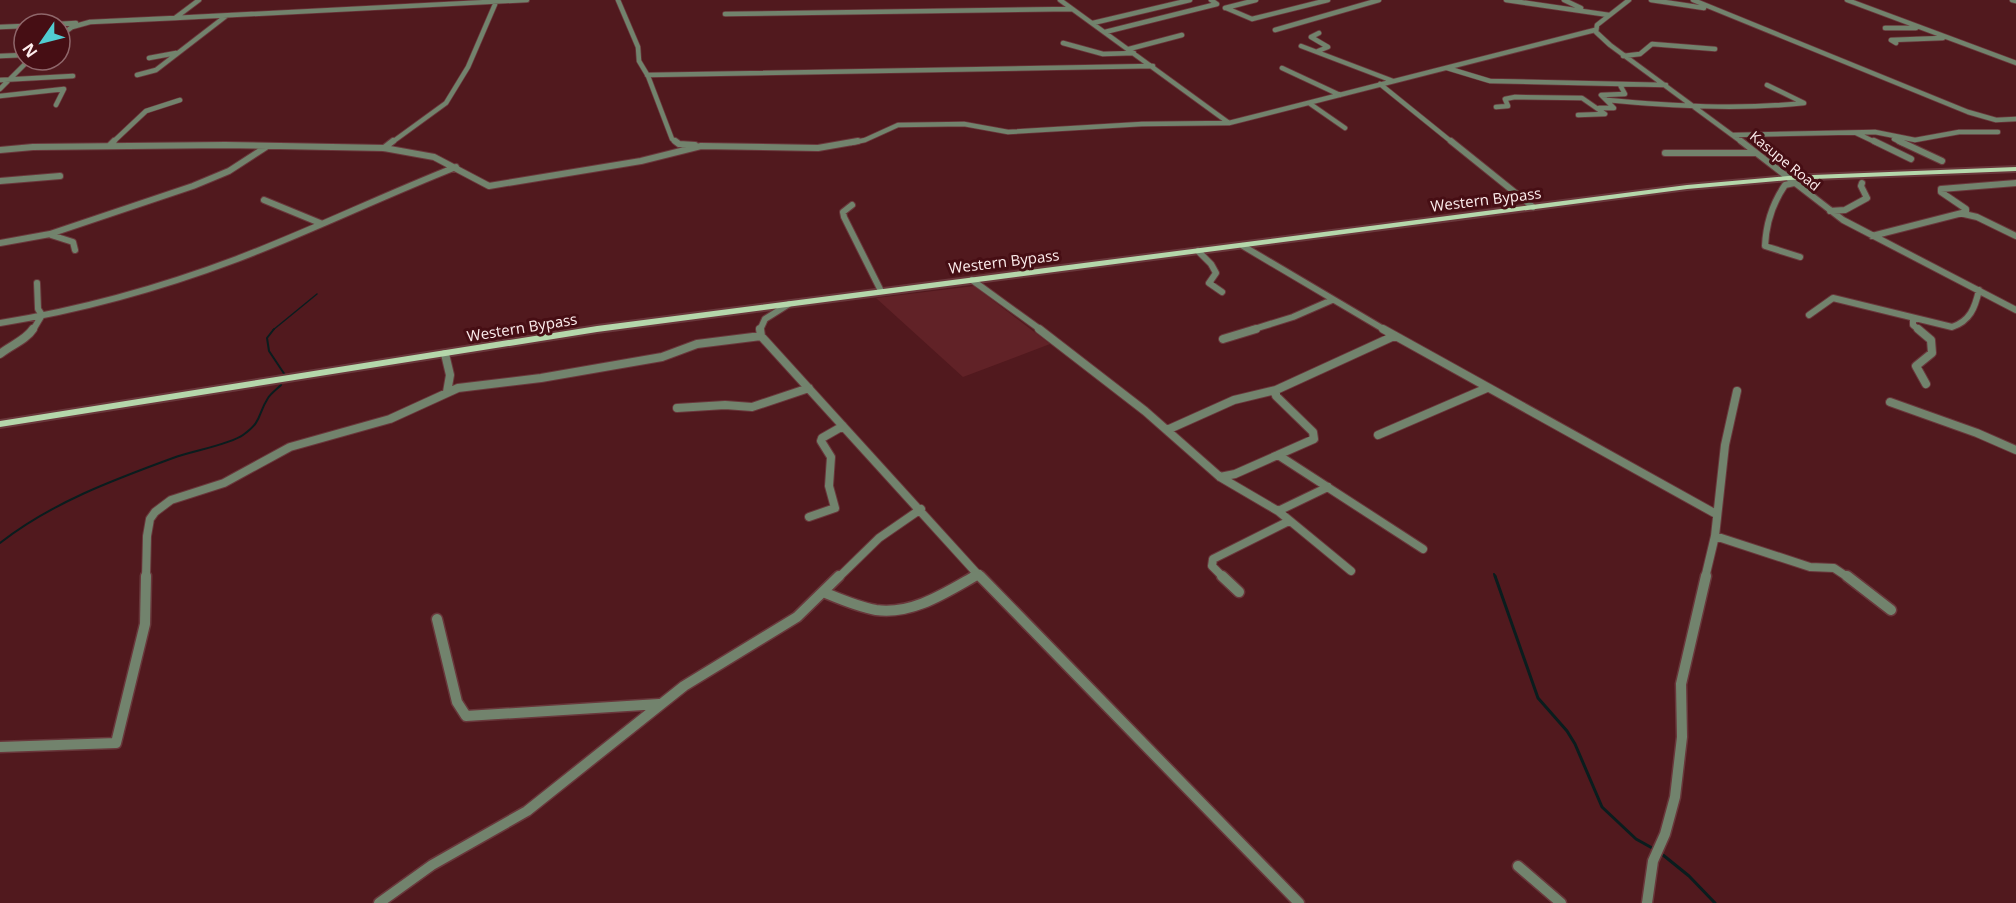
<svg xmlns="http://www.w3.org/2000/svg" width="2016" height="903" font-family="'Open Sans',sans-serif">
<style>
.built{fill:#612227}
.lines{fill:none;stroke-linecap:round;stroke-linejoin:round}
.stream-far2{stroke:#0a1d1e;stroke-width:1.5}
.stream-far1{stroke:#0a1d1e;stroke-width:2}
.stream{stroke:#0a1d1e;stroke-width:3}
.minor-far3-casing{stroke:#69373b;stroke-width:6}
.minor-far2-casing{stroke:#69373b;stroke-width:8}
.minor-far1-casing{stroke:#69373b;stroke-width:10}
.minor-casing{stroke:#69373b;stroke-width:13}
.major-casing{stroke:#69373b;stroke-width:4}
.minor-far3{stroke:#72836d;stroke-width:4.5}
.minor-far2{stroke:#72836d;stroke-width:6}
.minor-far1{stroke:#72836d;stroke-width:8}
.minor{stroke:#72836d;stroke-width:10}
.major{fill:#b5d7ab;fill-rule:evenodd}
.labels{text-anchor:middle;stroke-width:6;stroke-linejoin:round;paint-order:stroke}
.far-street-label{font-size:14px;fill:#fdeded;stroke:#460e14}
.street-label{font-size:15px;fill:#fdeded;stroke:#460e14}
</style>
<rect width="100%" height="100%" fill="#51191e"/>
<!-- built -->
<path class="built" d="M974 286 1050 344 963 377 876 298Z"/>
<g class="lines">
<!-- stream-far2 -->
<path class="stream-far2" d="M273 330 317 294"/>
<!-- stream-far1 -->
<path class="stream-far1" d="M274 329 267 338 269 351 285 375
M0 543C51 503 113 480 173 458 191 451 229 445 243 435 263 421 257 415 268 398 271 393 277 389 281 385
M1494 574 1496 578"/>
<!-- stream -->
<path class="stream" d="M1495 576 1538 698 1567 731 1575 744 1602 807 1636 839 1654 849
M1663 855 1689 876 1715 903"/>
<defs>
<path id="minor-far3" d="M618 0 638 47 639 61 648 76 672 139 677 143
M1060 0 1229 123 1595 30
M1506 0 1609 15
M1564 0 1581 8
M1629 0 1597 25 1596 32 1610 45 1743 143
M1651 0 1704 8
M1693 0 1968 112 1996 120 2016 119
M1847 0 2016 63
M2012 0 2016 1
M1225 8 1256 0
M1226 8 1252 19 1328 0
M725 14 1072 9
M175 18 527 0
M1093 23 1190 0
M58 24 76 23
M0 27 24 26
M1885 28H1916
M1275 30 1379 0
M1105 32 1217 4 1211 0
M60 36 72 27 90 22 175 18 199 0
M1063 43 1103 54 1134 53
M1896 43 1891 40 1943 38
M1301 46 1393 81
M1129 49 1182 35
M1318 51 1328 47 1311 37 1319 33
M0 56 24 55
M1623 56 1640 54 1652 44 1715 49
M149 58 176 53
M1282 68 1340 95
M1447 68 1490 81 1666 85
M137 75 156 70 226 16
M647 75 1153 66
M0 80 73 76
M1380 84 1453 143
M0 89 29 60
M0 96 64 89 56 105
M1607 100C1673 106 1738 110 1804 103L1767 85
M1309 103 1345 128
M1496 107 1508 106 1505 99 1515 97 1582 98 1605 114 1578 115
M1599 108H1614L1601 95 1625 94 1620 85
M1856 133 1877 143
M1733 135 1875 132 1915 140 1959 132H1998
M1894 139 1902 143
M112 143 146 111 180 100
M391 143 446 103 468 67 496 2
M851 143 865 140 898 125 964 124 1008 132 1142 124 1229 123"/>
<path id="minor-far2" d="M675 141 679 144 695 145
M1451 141 1533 207
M1741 141 1843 220 2016 310
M1874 141 1911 159
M1899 141 1942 161
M109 146 114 141
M384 148 393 141
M0 150 33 147 225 145 384 148 434 157 489 186 641 161 701 146 818 148 858 141
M1665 153H1755
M0 181 60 176
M1794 183 1785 185C1772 204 1766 223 1765 246L1800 257
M264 200 320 223
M852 205 843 212 844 217 881 291
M1830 211 1845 210 1867 198 1861 186 1862 183
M1964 214 1977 217 2016 236
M51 235 73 242 75 250
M1872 236 1966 212V209L1941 192V189L2016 183
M0 243 50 234 193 186 229 171 266 147
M1243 246 1385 330
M1198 251 1211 264 1216 273 1209 283 1222 292
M972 280 1041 330
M1809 315 1833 298 1952 327C1970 321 1975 308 1979 290
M1913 319V325L1919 330
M0 323C81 310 160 288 237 259 311 231 382 196 456 167
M33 330 42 315 38 309 37 283
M760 330 765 319 789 304
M1251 330 1293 317 1332 300"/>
<path id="minor-far1" d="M760 329 761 336 981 578
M1039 329 1145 411 1220 477 1278 511 1351 571
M1383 329 1716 514
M1918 329 1931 340 1932 353 1916 366 1926 384
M1223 339 1256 329
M0 354C11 345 26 340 33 329
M445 354 450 375 447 392
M1890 402 1977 433 2016 450
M677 408 725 405 752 407 809 388
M1167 430 1234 400 1276 390 1394 336
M1378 435 1487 388
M1278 455 1423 549
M1220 477 1235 474 1314 439 1313 432 1276 396V390
M1278 511 1328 487
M809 517 835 508 829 486 831 457 821 441 822 438 843 426
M1715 536 1810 567 1834 568 1849 578
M146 578 147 536 150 519 155 512 171 500 224 483 290 447 390 419 458 388 541 378 662 357 697 344 761 336
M838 578 879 538 921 509
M972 578 979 574
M1224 578 1212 566 1213 559 1289 521
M1705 578 1715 536 1725 445 1737 391"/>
<path id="minor" d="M980 576 1299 903
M1222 576 1239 592
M1847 576 1891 610
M823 592C840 599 858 607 876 610 912 615 945 593 975 576
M437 619 457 702 466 716 659 704
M0 747 116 743 145 624 146 576
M1518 866 1561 903
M379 903 432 865 527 811 684 686 797 617 839 576
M1647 903 1653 861 1665 834 1675 797 1682 737 1681 684 1706 576"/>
<path id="major" d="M2016 167V171L1788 180 1687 189 597 332 0 427V421L597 326 1687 185 1788 176Z"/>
</defs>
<!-- minor-far3 casing -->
<use href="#minor-far3" class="minor-far3-casing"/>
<!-- minor-far2 casing -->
<use href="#minor-far2" class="minor-far2-casing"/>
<!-- minor-far1 casing -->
<use href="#minor-far1" class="minor-far1-casing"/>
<!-- minor casing -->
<use href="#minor" class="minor-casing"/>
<!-- major casing -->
<use href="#major" class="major-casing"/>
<!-- minor-far3 -->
<use href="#minor-far3" class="minor-far3"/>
<!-- minor-far2 -->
<use href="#minor-far2" class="minor-far2"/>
<!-- minor-far1 -->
<use href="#minor-far1" class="minor-far1"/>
<!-- minor -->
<use href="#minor" class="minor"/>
<!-- major -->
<use href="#major" class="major"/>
</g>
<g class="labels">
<!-- far-street labels -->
<g class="far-street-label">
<text transform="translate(1785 161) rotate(39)" y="5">Kasupe Road</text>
</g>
<!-- street labels -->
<g class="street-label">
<text transform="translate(1486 200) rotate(-7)" y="5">Western Bypass</text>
<text transform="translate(1004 262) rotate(-7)" y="5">Western Bypass</text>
<text transform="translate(522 328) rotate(-9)" y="5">Western Bypass</text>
</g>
</g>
<!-- north arrow -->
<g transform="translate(42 42) rotate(235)"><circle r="28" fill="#460e14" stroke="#8f676b" stroke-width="1.5"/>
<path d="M0-4.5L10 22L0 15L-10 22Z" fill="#51ccd1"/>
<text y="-9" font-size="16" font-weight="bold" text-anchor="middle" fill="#fdeded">N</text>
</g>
</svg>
